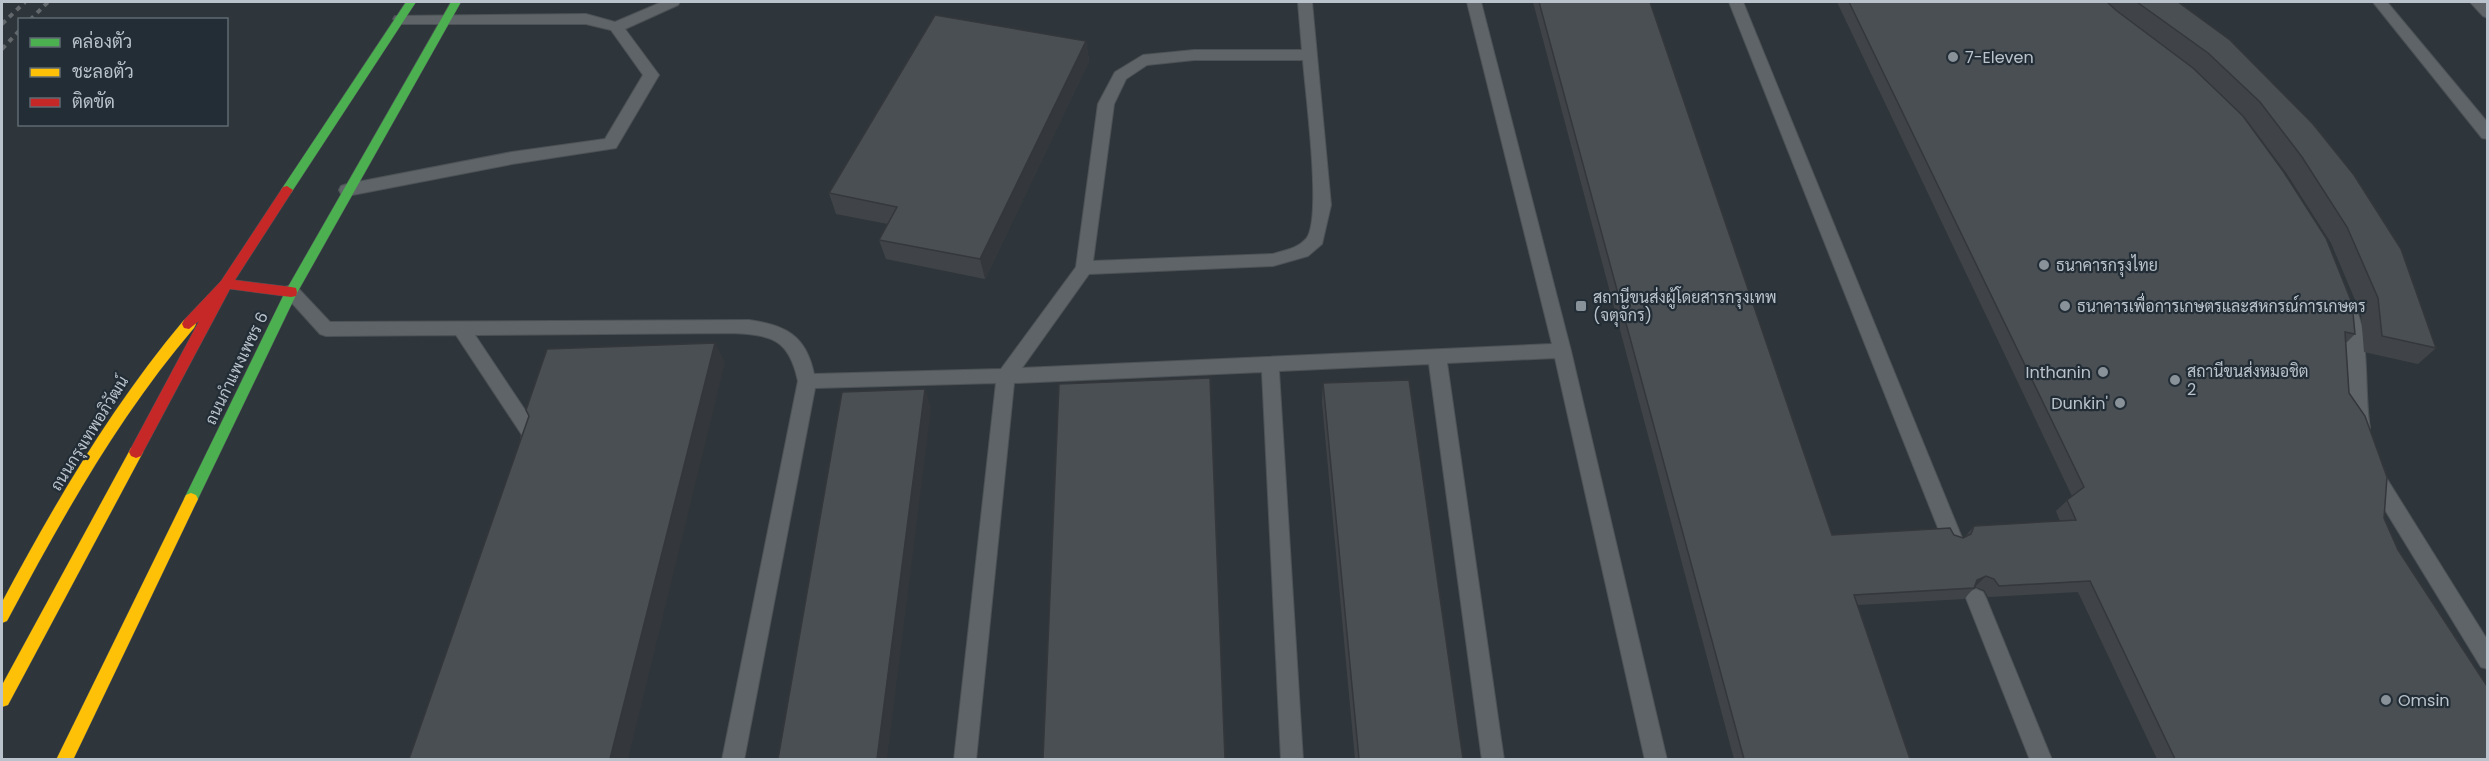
<svg xmlns="http://www.w3.org/2000/svg" width="2489" height="761" font-family="Poppins,Sarabun,sans-serif">
<style>
.lines{fill:none;stroke-linecap:round;stroke-linejoin:round}
.lane-casing{stroke:#4c5256;stroke-width:2}
.fast-casing{stroke:#4c5256;stroke-width:1}
.slow-casing{stroke:#4c5256;stroke-width:1}
.jam-casing{stroke:#4c5256;stroke-width:1}
.lane{fill:#5f6469;fill-rule:evenodd}
.fast{fill:#4caf50;fill-rule:evenodd}
.slow{fill:#ffc107;fill-rule:evenodd}
.jam{fill:#c62828;fill-rule:evenodd}
.rail{stroke:#63686c;stroke-width:4;stroke-dasharray:5 5;stroke-linecap:butt}
.wall{fill:#404448}
.shaded-wall{fill:#34373b}
.building{fill:#4a4f54;stroke:#34373b;stroke-width:1.5}
.poi-dot{fill:#899299;stroke:#222d36;stroke-width:2}
.labels{text-anchor:middle;stroke-width:4.5;stroke-linejoin:round;paint-order:stroke}
.poi-label{font-size:16px;fill:#bac3cb;stroke:#222d36;text-anchor:start}
.street-label{font-size:16px;fill:#bac3cb;stroke:#222d36}
</style>
<rect width="100%" height="100%" fill="#2f363b"/>
<g class="lines">
<defs>
<path id="lane" d="M662 2H680L678 5 625 29 659 75 616 148 512 164 347 196 341 194 339 190 341 186 347 184 512 152 605 139 643 75 611 30 586 24H400L393 19 395 16 586 14 615 22Z
M1298 2H1312L1331 205 1322 244 1308 256 1273 266 1089 274 1022 368 1552 344 1467 2H1481L1571 351 1667 760H1645L1555 358 1447 363 1504 760H1482L1429 364 1279 371 1303 760H1281L1262 372 1014 383 976 760H954L996 383 815 388 744 760H722L798 381C789 339 772 335 733 333L475 335 541 434 536 451 529 453 522 451 520 445 522 435 456 335 326 336 320 334 282 292 285 287 291 285 297 287 330 322 749 320C785 325 806 335 814 374L1001 369 1076 267 1098 104 1115 72 1143 55 1194 50H1302ZM1194 60H1303C1305 91 1323 220 1306 239 1297 249 1285 250 1273 254L1093 261 1114 104 1126 79 1147 65Z
M1729 2H1743L1962 538 1959 544 1952 547 1945 544 1942 538Z
M2373 2H2387L2488 123V139L2482 138Z
M2470 2H2485L2488 4V18L2483 16Z
M2349 305 2355 307C2370 335 2364 395 2370 428L2368 433 2361 436 2354 433C2342 409 2348 367 2345 339 2344 330 2338 316 2343 307Z
M2375 463 2382 465 2387 479 2488 641V669L2481 667 2371 487 2366 471 2368 465Z
M1976 589 1983 592 1986 598 2052 760H2030L1966 598 1969 592Z"/>
<path id="fast" d="M406 2H416L291 193H283L281 190 283 187Z
M451 2H461L297 293 196 503 191 505 186 503 184 499 285 292Z"/>
<path id="slow" d="M189 319 194 320 196 324 194 328C118 417 62 518 7 621L2 623V602C55 503 111 407 184 320Z
M136 446 141 448 143 452 141 456 8 705 2 707V685L131 448Z
M191 493 196 495 198 499 73 760H56L186 495Z"/>
<path id="jam" d="M287 186 293 190 235 280 291 287 296 288 297 292 296 296 291 297 230 289 141 456 136 458 131 456 129 452 131 448 199 321 189 329 184 328 182 324 184 320 221 281 283 187Z"/>
</defs>
<!-- lane casing -->
<use href="#lane" class="lane-casing"/>
<!-- fast casing -->
<use href="#fast" class="fast-casing"/>
<!-- slow casing -->
<use href="#slow" class="slow-casing"/>
<!-- jam casing -->
<use href="#jam" class="jam-casing"/>
<!-- lane -->
<use href="#lane" class="lane"/>
<!-- fast -->
<use href="#fast" class="fast"/>
<!-- slow -->
<use href="#slow" class="slow"/>
<!-- jam -->
<use href="#jam" class="jam"/>
<!-- rail -->
<path class="rail" d="M30 20 48 2
M2 24 25 2
M2 49 20 30"/>
</g>
<!-- wall -->
<path class="wall" d="M1533 2H1650L1832 535H1954L1963 538 1965 537 1974 526 2060 521 2056 511 2072 496 1837 2H2178L2230 40 2436 348 2418 364 2364 352 2361 314 2331 243 2287 174 2246 119 2355 334 2346 343 2349 393 2384 518 2487 759H2157L2078 592 1988 597 1984 590 1975 587 1964 599 1857 605 1910 759H1734Z
M1086 41 1089 61 985 279 886 259 879 240 888 224 836 214 829 193Z
M1323 383 1463 759H1355L1322 402Z"/>
<!-- shaded-wall -->
<path class="shaded-wall" d="M1086 41 1089 61 985 279 980 259Z
M715 343 725 362 628 759H610Z
M925 389 931 408 887 759H877Z
M1986 576 1974 588 1977 580Z"/>
<!-- building -->
<path class="building" d="M1539 2H1650L1832 535 1950 528 1954 535 1963 538 1971 534 1974 526 2076 520 2067 500 2084 487 1849 2H2107L2117 11 2193 68 2243 116 2283 171 2326 238 2352 303 2355 334 2345 332 2349 393 2365 416 2387 477 2384 518 2398 550 2487 686V759H2175L2090 581 1999 586 1994 579 1986 576 1977 580 1974 588 1854 595 1910 759H1744Z
M2137 2H2178L2230 40 2313 124 2354 175 2401 249 2436 348 2382 336 2378 298 2347 227 2302 157 2260 102 2208 53Z
M935 15 1086 41 980 259 879 240 897 207 829 193Z
M715 343 610 759H409L529 416 526 410 547 349Z
M1210 378 1225 759H1043L1059 384Z
M1409 380 1463 759H1359L1323 383Z
M925 389 877 759H778L842 392Z"/>
<!-- markers -->
<g class="poi-dot">
<circle cx="1953" cy="57" r="6"/>
<circle cx="2044" cy="265" r="6"/>
<rect x="1575" y="300" width="12" height="12" rx="3"/>
<circle cx="2065" cy="306" r="6"/>
<circle cx="2103" cy="372" r="6"/>
<circle cx="2175" cy="380" r="6"/>
<circle cx="2120" cy="403" r="6"/>
<circle cx="2386" cy="700" r="6"/>
</g>
<g class="labels">
<!-- poi labels -->
<g class="poi-label">
<text x="1965" y="63">7-Eleven</text>
<text x="2056" y="271">ธนาคารกรุงไทย</text>
<text x="1593" y="303">สถานีขนส่งผู้โดยสารกรุงเทพ<tspan x="1593" dy="18">(จตุจักร)</tspan></text>
<text x="2077" y="312">ธนาคารเพื่อการเกษตรและสหกรณ์การเกษตร</text>
<text x="2187" y="377">สถานีขนส่งหมอชิต<tspan x="2187" dy="18">2</tspan></text>
<text x="2091" y="378" text-anchor="end">Inthanin</text>
<text x="2108" y="409" text-anchor="end">Dunkin'</text>
<text x="2398" y="706">Omsin</text>
</g>
<!-- street labels -->
<g class="street-label">
<text transform="translate(236 368) rotate(-64)" y="6">ถนนกำแพงเพชร 6</text>
<text transform="translate(89 433) rotate(-58)" y="6">ถนนกรุงเทพอภิวัฒน์</text>
</g>
</g>
<!-- border -->
<rect width="2489" height="761" fill="none" stroke="#bac3cb" stroke-width="6"/>
<!-- legend -->
<rect x="18" y="18" width="210" height="108" fill="#222d36" stroke="#5f6972" stroke-width="1.5"/>
<rect x="30" y="38" width="30" height="9" fill="#4caf50" stroke="#5f6972" stroke-width="1.5"/>
<text x="72" y="48" font-size="18" fill="#bac3cb">คล่องตัว</text>
<rect x="30" y="68" width="30" height="9" fill="#ffc107" stroke="#5f6972" stroke-width="1.5"/>
<text x="72" y="78" font-size="18" fill="#bac3cb">ชะลอตัว</text>
<rect x="30" y="98" width="30" height="9" fill="#c62828" stroke="#5f6972" stroke-width="1.5"/>
<text x="72" y="108" font-size="18" fill="#bac3cb">ติดขัด</text>
</svg>
